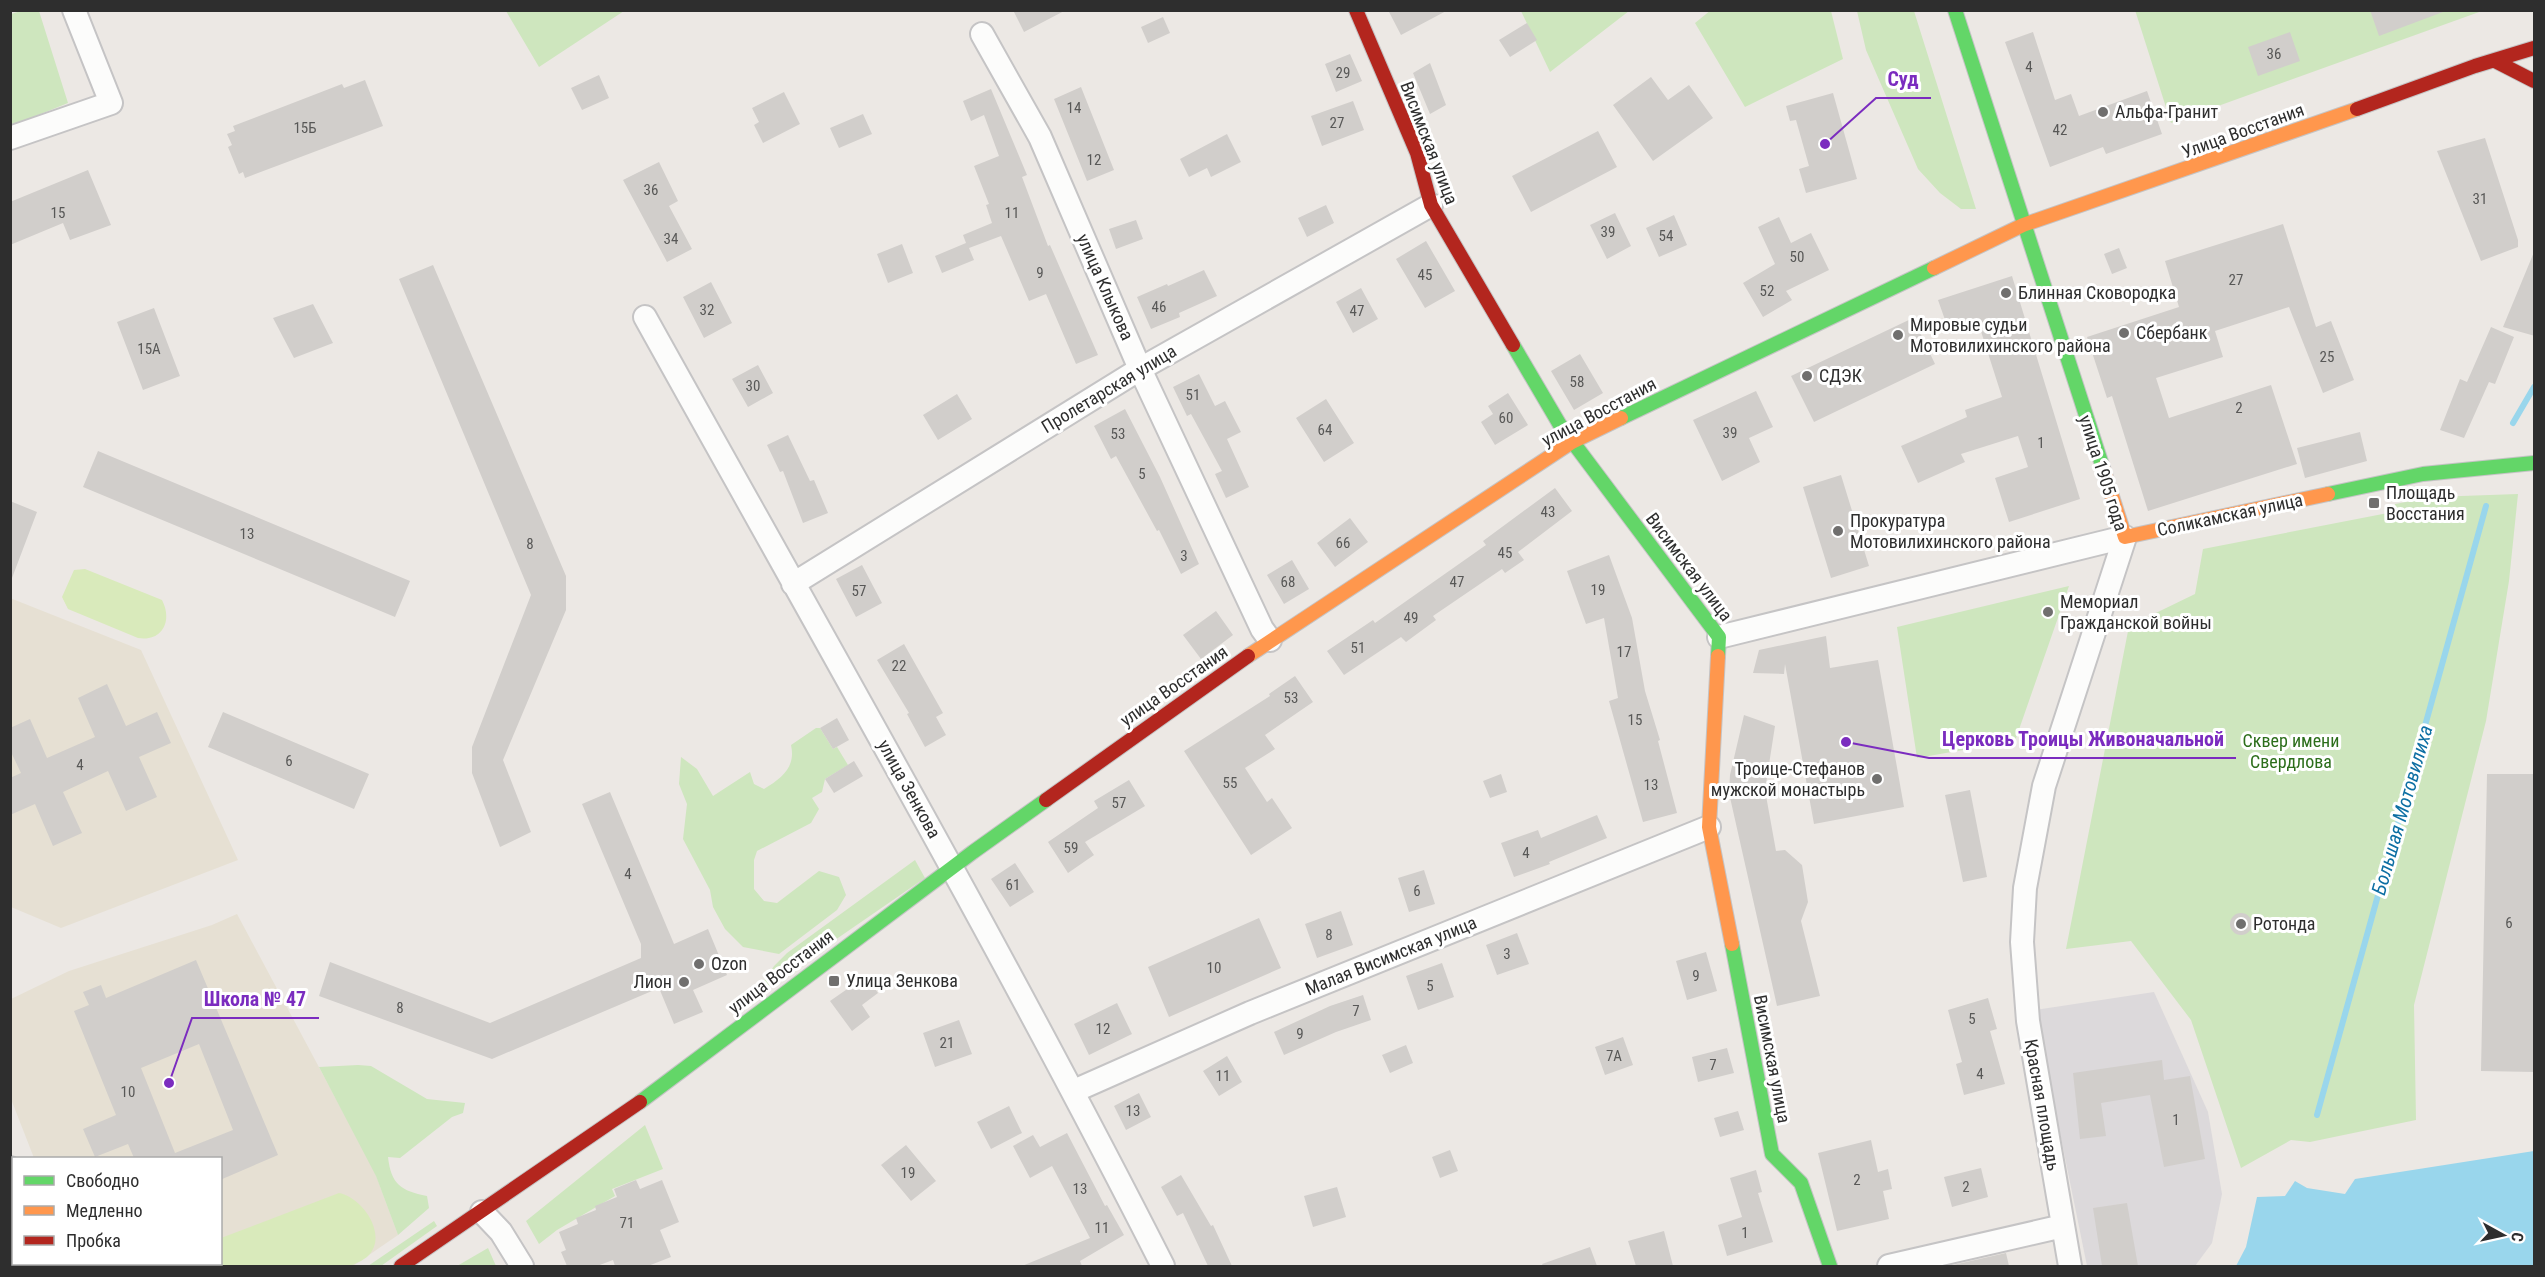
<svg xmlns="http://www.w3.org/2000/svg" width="2545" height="1277" font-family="'Roboto Condensed',sans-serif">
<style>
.industrial{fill:#dcd9db}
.education{fill:#e6e0d3}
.green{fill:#cee6be}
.pitch{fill:#d9eabb}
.water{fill:#99d6ec}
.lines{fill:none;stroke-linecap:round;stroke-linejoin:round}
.stream{stroke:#99d6ec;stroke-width:6}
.building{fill:#d1cecb;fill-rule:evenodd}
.street-casing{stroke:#c5c4c5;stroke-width:26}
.fast-casing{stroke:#c5c4c5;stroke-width:16}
.slow-casing{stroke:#c5c4c5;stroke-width:16}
.jam-casing{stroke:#c5c4c5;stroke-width:16}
.street{stroke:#fcfcfb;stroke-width:22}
.fast{stroke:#63d668;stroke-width:14}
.slow{stroke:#ff974d;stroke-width:14}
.jam{stroke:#b3261e;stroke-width:14}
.poi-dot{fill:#706f6e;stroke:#fff;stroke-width:2}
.labels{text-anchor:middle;stroke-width:6;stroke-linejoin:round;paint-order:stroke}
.number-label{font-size:15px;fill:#585857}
.poi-label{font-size:18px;fill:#2e2e2e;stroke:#fff;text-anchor:start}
.street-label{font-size:18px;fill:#2e2e2e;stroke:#fff}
.park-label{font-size:18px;fill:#2c6e1b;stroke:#fff}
.water-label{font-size:20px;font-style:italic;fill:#0d6fa3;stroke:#fff}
.leader{fill:none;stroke:#7b2cbf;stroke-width:2}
.callout-dot{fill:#7b2cbf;stroke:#fff;stroke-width:2}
.callout-label{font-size:20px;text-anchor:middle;font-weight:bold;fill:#7b2cbf;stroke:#fff;stroke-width:6;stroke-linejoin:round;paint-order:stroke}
</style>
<rect width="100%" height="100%" fill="#ece8e4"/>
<!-- industrial -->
<path class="industrial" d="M2154 992 2208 1112 2222 1194 2212 1243 2195 1266H2087L2035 1010Z"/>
<!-- education -->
<path class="education" d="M10 598 141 650 238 860 61 928 11 907Z
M237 914 374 1170 398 1235 353 1266H77L76 1264H220V1158H34L11 1099V999L69 971 212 925Z"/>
<!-- green -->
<path class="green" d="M1711 10 1831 11 1843 59 1745 107 1695 23Z
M2135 10 2482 11 2171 123Z
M21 11H39L68 103 11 126V14Z
M506 11H624L539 67Z
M1521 11H1629L1550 72Z
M1857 11H1914L1976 209H1961L1940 193 1918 169 1866 50Z
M2518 494 2509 581 2486 721 2414 1005 2416 1120 2310 1142 2291 1140 2241 1168 2191 1020 2131 941 2066 949 2129 626 2195 594 2203 549 2393 512 2395 504 2433 497Z
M2069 586 2015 741 1917 758 1897 627Z
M816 728H820L833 749 837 747 848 765 825 779 822 792 812 798 819 809 811 823 757 851 754 860V889L764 901 777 903 819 871 839 877 846 895 837 910 779 954 743 947 725 929 713 907 710 890 683 839 687 804 679 784 681 757 697 769 713 796 750 772 754 784 764 789C782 778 796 767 791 745Z
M915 860 925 878 755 995 774 966 787 953Z
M358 1065 371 1066 427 1099 465 1103 463 1113 452 1117 400 1158 388 1157C391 1184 401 1191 427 1196L429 1208 398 1235 376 1176 319 1067Z
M645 1125 663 1169 612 1189 615 1196 557 1230 539 1244 526 1221Z
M434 1221 437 1226 381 1266H368Z
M488 1248 496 1266H457Z"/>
<!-- pitch -->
<path class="pitch" d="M85 569 162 600C173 621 162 642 138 638L68 609 62 597 74 570Z
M339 1193C362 1197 389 1235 368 1256 364 1260 356 1263 351 1266H153L160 1264H220L221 1238Z"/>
<!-- water -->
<path class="water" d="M2534 1151V1266H2236L2246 1247 2257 1197 2285 1196 2295 1181 2307 1188 2345 1194 2355 1179Z"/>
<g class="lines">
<!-- stream -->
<path class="stream" d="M2513 423 2534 387
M2317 1115 2486 506"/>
</g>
<!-- building -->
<path class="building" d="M1013 10H1066L1024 32Z
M1388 10H1448L1401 35Z
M2370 10H2443V12L2379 36Z
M1163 17 1170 33 1148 43 1141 27Z
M1527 23 1537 40 1510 57 1499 40Z
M2033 32 2055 100 2071 94 2079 116 2147 91 2162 134 2106 154 2103 147 2050 167 2005 42Z
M2290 32 2300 61 2258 76 2248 47Z
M1350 54 1362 81 1336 92 1325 64Z
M1430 63 1446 105 1430 114 1413 73Z
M599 75 609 98 582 110 571 88Z
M1651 77 1668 100 1689 85 1713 118 1653 161 1613 105Z
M365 80 383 126 245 178 243 172 239 174 228 147 232 145 227 134 235 131 233 126 342 84 344 88Z
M1081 87 1114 170 1087 181 1054 99Z
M991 89 1027 175 1022 177 1048 246 1050 245 1098 355 1076 364 1046 294 1029 301 1001 236 969 248 974 260 942 273 935 256 966 243 963 235 992 223 986 205 989 204 974 166 999 156 984 115 971 121 963 101Z
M784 92 800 124 763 143 754 125 759 122 752 108Z
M1833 93 1857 179 1806 193 1799 169 1809 166 1796 120 1790 121 1786 106Z
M1353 101 1364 130 1322 146 1311 116Z
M863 114 872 134 839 148 830 128Z
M1598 131 1617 167 1531 212 1512 176Z
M1227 134 1241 162 1211 177 1207 168 1189 177 1180 159Z
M2485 138 2518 240V247L2481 261 2437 151Z
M659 162 678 201 669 206 692 249 667 262 623 180Z
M88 170 111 225 70 240 63 223 10 245V202Z
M1326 205 1334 223 1307 237 1298 218Z
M1615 213 1631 246 1607 259 1590 225Z
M1674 215 1687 245 1659 257 1646 228Z
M1779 217 1791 243 1811 233 1829 270 1786 291 1792 300 1763 317 1743 283 1775 264 1758 227Z
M1136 220 1143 239 1116 249 1109 229Z
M2283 224 2316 327 2331 321 2354 380 2323 393 2289 307 2215 331 2223 357 2156 378 2169 418 2271 385 2297 464 2148 511 2112 396 2107 398 2087 337 2179 307 2165 261Z
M1426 241 1455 291 1425 308 1396 259Z
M902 244 913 273 888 283 877 254Z
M2119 248 2127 268 2112 274 2104 254Z
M2534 252H2535V336L2503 327Z
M433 265 566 576V610L503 760 531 832 500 847 472 773V747L531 595 399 279Z
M1204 270 1217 296 1179 313 1180 317 1151 329 1137 297 1167 284 1168 286Z
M2012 276 2080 499 2009 522 1995 478 2028 467 2018 436 1961 454 1965 462 1918 483 1901 446 1967 417 1965 410 2002 397 1979 325 1950 334 1938 300Z
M711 282 732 323 704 338 683 297Z
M1361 288 1378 319 1353 333 1336 302Z
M313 304 333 343 294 358 273 318Z
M154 308 180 376 143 390 117 322Z
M1913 318 1935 364 1814 422 1791 376Z
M2491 327 2514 337 2495 384 2489 382 2464 438 2440 430 2460 379 2467 382Z
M1580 354 1603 393 1574 410 1551 371Z
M758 365 773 393 748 407 732 379Z
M1199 374 1215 406 1225 401 1241 432 1227 439 1249 487 1226 498 1215 474 1222 471 1191 414 1187 416 1173 387Z
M1756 391 1773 427 1749 438 1760 462 1722 481 1693 420Z
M1508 393 1528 425 1495 445 1481 422 1493 414 1488 406Z
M957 394 972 419 938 440 923 415Z
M1326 399 1354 443 1324 462 1296 418Z
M1125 409 1160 477 1199 564 1181 574 1159 530 1157 531 1116 456 1111 459 1094 426Z
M2360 432 2367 461 2305 478 2297 448Z
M788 435 810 481 814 480 828 513 803 523 783 471 780 472 767 445Z
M98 451 410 581 395 617 83 487Z
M1841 475 1869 566 1831 578 1803 487Z
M1555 488 1572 511 1518 552 1524 560 1505 573 1502 569 1433 616 1436 620 1406 642 1401 637 1344 675 1327 651 1373 620 1375 623 1486 545 1483 541Z
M10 501 37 512 12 578 10 577Z
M1350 518 1368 542 1335 567 1317 543Z
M1609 555 1632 618 1645 691 1660 740 1658 741 1677 813 1643 822 1609 701 1618 698 1604 618 1586 624 1567 571Z
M1292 560 1309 589 1284 604 1267 575Z
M862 565 882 603 856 617 836 579Z
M1216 611 1233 635 1201 659 1183 635Z
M1826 636 1830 668 1878 660 1904 807 1814 824 1785 664 1784 674 1753 673 1759 650Z
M904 644 943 713 936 717 946 735 925 747 907 714 909 713 877 660Z
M1295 676 1313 702 1265 735 1275 749 1245 768 1267 802 1272 798 1292 828 1251 855 1184 751 1270 696 1269 694Z
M107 684 126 726 157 712 171 743 139 757 157 797 126 811 108 771 63 792 82 833 53 846 35 804 10 815V778L21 773 10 750V728L30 719 47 758 95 737 78 698Z
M223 712 369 774 354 809 208 747Z
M1744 715 1775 726 1765 790 1776 851 1785 850 1802 865 1808 902 1801 921 1820 996 1777 1006 1729 793 1730 775Z
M837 718 849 740 833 749 820 728Z
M854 761 863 776 834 793 825 779Z
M1501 774 1507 792 1490 798 1483 781Z
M2487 774H2535V1072L2481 1071Z
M1129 780 1145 806 1085 842 1094 855 1068 873 1048 842 1098 808 1094 801Z
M1970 790 1987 877 1963 882 1945 795Z
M610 792 674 944 708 929 727 975 693 990 703 1012 674 1024 659 988 492 1059 319 996 330 962 490 1023 641 958V944L582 804Z
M1597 815 1607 838 1549 862 1550 864 1514 877 1501 843 1538 830 1541 838Z
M1015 863 1034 892 1010 907 991 879Z
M1424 870 1435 904 1409 912 1398 878Z
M1341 911 1353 945 1317 958 1305 924Z
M2230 924a11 11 0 1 1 22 0a11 11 0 1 1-22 0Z
M1259 918 1281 968 1169 1017 1148 967Z
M1517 933 1529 964 1497 975 1486 945Z
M1706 952 1717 991 1687 1000 1676 961Z
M196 960 278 1155 220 1180V1158H134L128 1144 95 1157 83 1129 116 1115 74 1011 89 1005 83 992 101 985 106 998ZM199 1044 233 1130 175 1153 141 1068Z
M1442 963 1454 997 1418 1010 1406 976Z
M866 976 878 993 862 1005 870 1017 852 1031 830 1001Z
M1363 995 1371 1020 1336 1032 1284 1055 1274 1032 1330 1006Z
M1988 998 1997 1029 1990 1031 2005 1084 1964 1095 1956 1064 1962 1062 1948 1010Z
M1117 1003 1132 1034 1089 1055 1074 1024Z
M959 1020 972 1054 935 1067 923 1033Z
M1623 1037 1633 1065 1605 1075 1595 1047Z
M1406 1045 1413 1063 1390 1073 1382 1055Z
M1727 1048 1734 1073 1698 1082 1692 1057Z
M1227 1056 1242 1082 1219 1096 1203 1071Z
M2162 1060 2164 1080 2190 1076 2205 1159 2164 1167 2150 1095 2101 1103 2106 1136 2080 1139 2073 1073Z
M1139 1093 1151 1117 1126 1130 1114 1106Z
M1009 1106 1022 1133 991 1149 977 1122Z
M1738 1111 1744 1130 1720 1137 1714 1118Z
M1067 1133 1105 1206 1107 1205 1124 1235 1080 1261 1082 1266H1022L1090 1238 1052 1166 1030 1178 1013 1146 1033 1135 1040 1147Z
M1871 1140 1878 1172 1888 1169 1892 1189 1883 1191 1889 1219 1837 1231 1818 1153Z
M906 1145 936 1181 911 1201 881 1165Z
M1450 1150 1458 1171 1440 1178 1432 1157Z
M1981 1168 1988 1197 1952 1207 1944 1177Z
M1756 1170 1762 1192 1758 1193 1773 1242 1727 1256 1718 1225 1742 1217 1730 1178Z
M1181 1175 1211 1226 1213 1225 1232 1266H1208L1183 1213 1177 1216 1161 1187Z
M636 1180 640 1189 662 1180 679 1222 660 1230 671 1257 648 1266H615L613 1260 597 1266H567L561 1252 566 1250 559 1232 578 1224 576 1218 596 1210 595 1206 617 1197 614 1189Z
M1337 1187 1346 1217 1313 1227 1304 1196Z
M2127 1203 2138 1266H2102L2093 1208Z
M1664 1231 1673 1266H1636L1628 1241Z
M1590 1247 1597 1266H1543L1542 1264Z
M2006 1253 2009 1266H1953V1265Z"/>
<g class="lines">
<defs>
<path id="street" d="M982 34 1040 137 1140 369 1262 629 1270 640
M10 138 111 103 74 10
M645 317C820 632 1000 945 1163 1266
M793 584 1140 369 1431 205
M1719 637 2125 537
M1074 1091 1250 1013 1709 827
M10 1168 14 1176
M482 1212 501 1232 522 1266
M47 1264 48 1266
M1889 1266 2063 1226
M2070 1266 2028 1021 2022 942 2025 888 2044 786 2125 537"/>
<path id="fast" d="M1955 10 2103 468
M1513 345 1560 425 1719 637 1718 656
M1621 418 1934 268
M2328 494 2423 474 2534 463
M1732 944 1772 1154 1801 1183 1830 1266
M640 1102 973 852 1046 800"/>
<path id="slow" d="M1934 268 2023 225 2357 109
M2103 468 2125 537 2328 494
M1248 656 1572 442 1621 418
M1718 656 1709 827 1732 944"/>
<path id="jam" d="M1356 10 1417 153 1431 205 1513 345
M2495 61 2534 81
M2357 109 2475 66 2534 48
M1046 800 1248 656
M401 1266 640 1102"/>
</defs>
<!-- street casing -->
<use href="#street" class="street-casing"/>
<!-- fast casing -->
<use href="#fast" class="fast-casing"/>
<!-- slow casing -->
<use href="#slow" class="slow-casing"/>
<!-- jam casing -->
<use href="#jam" class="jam-casing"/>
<!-- street -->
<use href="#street" class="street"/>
<!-- fast -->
<use href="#fast" class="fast"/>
<!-- slow -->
<use href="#slow" class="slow"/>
<!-- jam -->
<use href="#jam" class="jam"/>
</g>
<!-- markers -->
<g class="poi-dot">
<circle cx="2103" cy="112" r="6"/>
<circle cx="2006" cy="293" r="6"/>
<circle cx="2124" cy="333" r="6"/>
<circle cx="1898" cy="335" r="6"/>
<circle cx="1807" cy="376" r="6"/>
<rect x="2368" y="497" width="12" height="12" rx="3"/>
<circle cx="1838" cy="531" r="6"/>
<circle cx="2048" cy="612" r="6"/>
<circle cx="1877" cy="779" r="6"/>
<circle cx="2241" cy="924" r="6"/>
<circle cx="699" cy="964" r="6"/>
<rect x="828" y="975" width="12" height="12" rx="3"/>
<circle cx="684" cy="982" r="6"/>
</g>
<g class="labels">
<!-- number labels -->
<g class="number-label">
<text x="2274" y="59">36</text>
<text x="2029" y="72">4</text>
<text x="1343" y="78">29</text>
<text x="1074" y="113">14</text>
<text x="1337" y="128">27</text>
<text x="305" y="133">15Б</text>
<text x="2060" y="135">42</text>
<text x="1094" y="165">12</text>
<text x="651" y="195">36</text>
<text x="2480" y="204">31</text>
<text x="58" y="218">15</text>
<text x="1012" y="218">11</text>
<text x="1608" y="237">39</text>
<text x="1666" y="241">54</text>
<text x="671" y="244">34</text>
<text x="1797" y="262">50</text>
<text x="1040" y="278">9</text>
<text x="1425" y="280">45</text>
<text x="2236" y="285">27</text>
<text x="1767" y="296">52</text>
<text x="1159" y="312">46</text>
<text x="707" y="315">32</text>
<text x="1357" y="316">47</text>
<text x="149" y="354">15А</text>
<text x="2327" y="362">25</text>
<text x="1577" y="387">58</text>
<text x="753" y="391">30</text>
<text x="1193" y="400">51</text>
<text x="2239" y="413">2</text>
<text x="1506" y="423">60</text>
<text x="1325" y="435">64</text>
<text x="1730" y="438">39</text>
<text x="1118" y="439">53</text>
<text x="2041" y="448">1</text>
<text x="1142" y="479">5</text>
<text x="1548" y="517">43</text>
<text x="247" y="539">13</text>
<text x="1343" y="548">66</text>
<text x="530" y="549">8</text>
<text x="1505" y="558">45</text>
<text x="1184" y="561">3</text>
<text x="1288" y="587">68</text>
<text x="1457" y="587">47</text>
<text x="1598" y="595">19</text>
<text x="859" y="596">57</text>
<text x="1411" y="623">49</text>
<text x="1358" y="653">51</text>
<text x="1624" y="657">17</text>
<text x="899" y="671">22</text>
<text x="1291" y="703">53</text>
<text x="1635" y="725">15</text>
<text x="289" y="766">6</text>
<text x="80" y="770">4</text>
<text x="1230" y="788">55</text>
<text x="1651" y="790">13</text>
<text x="1119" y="808">57</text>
<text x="1071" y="853">59</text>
<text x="1526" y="858">4</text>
<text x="628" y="879">4</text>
<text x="1013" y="890">61</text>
<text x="1417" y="896">6</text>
<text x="2509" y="928">6</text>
<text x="1329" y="940">8</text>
<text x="1507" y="959">3</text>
<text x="1214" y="973">10</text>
<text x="1696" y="981">9</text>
<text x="1430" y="991">5</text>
<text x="400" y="1013">8</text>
<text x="1356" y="1016">7</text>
<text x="1972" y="1024">5</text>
<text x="1103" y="1034">12</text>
<text x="1300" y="1039">9</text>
<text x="947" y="1048">21</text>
<text x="1614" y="1061">7А</text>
<text x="1713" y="1070">7</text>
<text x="1980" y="1079">4</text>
<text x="1223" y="1081">11</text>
<text x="128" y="1097">10</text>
<text x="1133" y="1116">13</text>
<text x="2176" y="1125">1</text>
<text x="908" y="1178">19</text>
<text x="1857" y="1185">2</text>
<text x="1966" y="1192">2</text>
<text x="1080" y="1194">13</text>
<text x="627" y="1228">71</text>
<text x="1102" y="1233">11</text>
<text x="1745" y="1238">1</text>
</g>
<!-- poi labels -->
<g class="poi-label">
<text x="2115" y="118">Альфа-Гранит</text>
<text x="2018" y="299">Блинная Сковородка</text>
<text x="1910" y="331">Мировые судьи<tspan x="1910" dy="21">Мотовилихинского района</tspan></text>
<text x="2136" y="339">Сбербанк</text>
<text x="1819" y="382">СДЭК</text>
<text x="2386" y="499">Площадь<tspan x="2386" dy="21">Восстания</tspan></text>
<text x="1850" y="527">Прокуратура<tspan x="1850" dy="21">Мотовилихинского района</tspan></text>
<text x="2060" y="608">Мемориал<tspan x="2060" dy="21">Гражданской войны</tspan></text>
<text x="1865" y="775" text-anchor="end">Троице-Стефанов<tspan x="1865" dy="21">мужской монастырь</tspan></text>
<text x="2253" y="930">Ротонда</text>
<text x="711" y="970">Ozon</text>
<text x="846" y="987">Улица Зенкова</text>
<text x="672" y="988" text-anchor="end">Лион</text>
</g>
<!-- street labels -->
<g class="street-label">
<text transform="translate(2243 131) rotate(-20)" y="6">Улица Восстания</text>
<text transform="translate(1429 143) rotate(69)" y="6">Висимская улица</text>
<text transform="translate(1105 287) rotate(66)" y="6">улица Клыкова</text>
<text transform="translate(1109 389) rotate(-31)" y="6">Пролетарская улица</text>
<text transform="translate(1599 412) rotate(-28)" y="6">улица Восстания</text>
<text transform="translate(2103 473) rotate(72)" y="6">улица 1905 года</text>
<text transform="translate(2230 515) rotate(-12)" y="6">Соликамская улица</text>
<text transform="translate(1689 567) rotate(53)" y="6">Висимская улица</text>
<text transform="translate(1174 686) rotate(-35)" y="6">улица Восстания</text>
<text transform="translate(909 789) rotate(61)" y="6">улица Зенкова</text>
<text transform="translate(1391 956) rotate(-22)" y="6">Малая Висимская улица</text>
<text transform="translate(781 972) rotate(-37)" y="6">улица Восстания</text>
<text transform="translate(1772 1059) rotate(79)" y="6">Висимская улица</text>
<text transform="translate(2042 1105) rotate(80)" y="6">Красная площадь</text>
</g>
<!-- park labels -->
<g class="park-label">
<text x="2291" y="747">Сквер имени<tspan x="2291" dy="21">Свердлова</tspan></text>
</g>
<!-- water labels -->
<g class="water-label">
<text transform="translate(2402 810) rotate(-74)" y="7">Большая Мотовилиха</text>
</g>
</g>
<!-- callouts -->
<path class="leader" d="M1825 144L1876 98H1931M1846 742L1929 758H2236M169 1083L192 1018H319"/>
<g class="callout-dot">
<circle cx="1825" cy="144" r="6"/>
<circle cx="1846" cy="742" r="6"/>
<circle cx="169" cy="1083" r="6"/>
</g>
<g class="callout-label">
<text x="1903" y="86">Суд</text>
<text x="2083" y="746">Церковь Троицы Живоначальной</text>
<text x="255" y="1006">Школа № 47</text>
</g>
<!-- border -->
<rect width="2545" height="1277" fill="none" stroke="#2e2e2e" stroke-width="24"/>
<!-- legend -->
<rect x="12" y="1157" width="210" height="108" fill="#ffffff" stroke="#ababab" stroke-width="1.5"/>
<rect x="24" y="1176" width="30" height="9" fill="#63d668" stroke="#ababab" stroke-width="1.5"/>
<text x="66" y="1187" font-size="18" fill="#2e2e2e">Свободно</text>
<rect x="24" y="1206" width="30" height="9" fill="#ff974d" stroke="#ababab" stroke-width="1.5"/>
<text x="66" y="1217" font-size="18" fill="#2e2e2e">Медленно</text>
<rect x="24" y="1236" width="30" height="9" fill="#b3261e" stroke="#ababab" stroke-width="1.5"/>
<text x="66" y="1247" font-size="18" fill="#2e2e2e">Пробка</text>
<!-- north arrow -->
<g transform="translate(2503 1235) rotate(98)" stroke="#ffffff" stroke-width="4.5" paint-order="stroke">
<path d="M0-4.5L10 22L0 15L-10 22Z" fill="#2e2e2e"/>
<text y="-9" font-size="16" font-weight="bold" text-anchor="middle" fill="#2e2e2e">С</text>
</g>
</svg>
